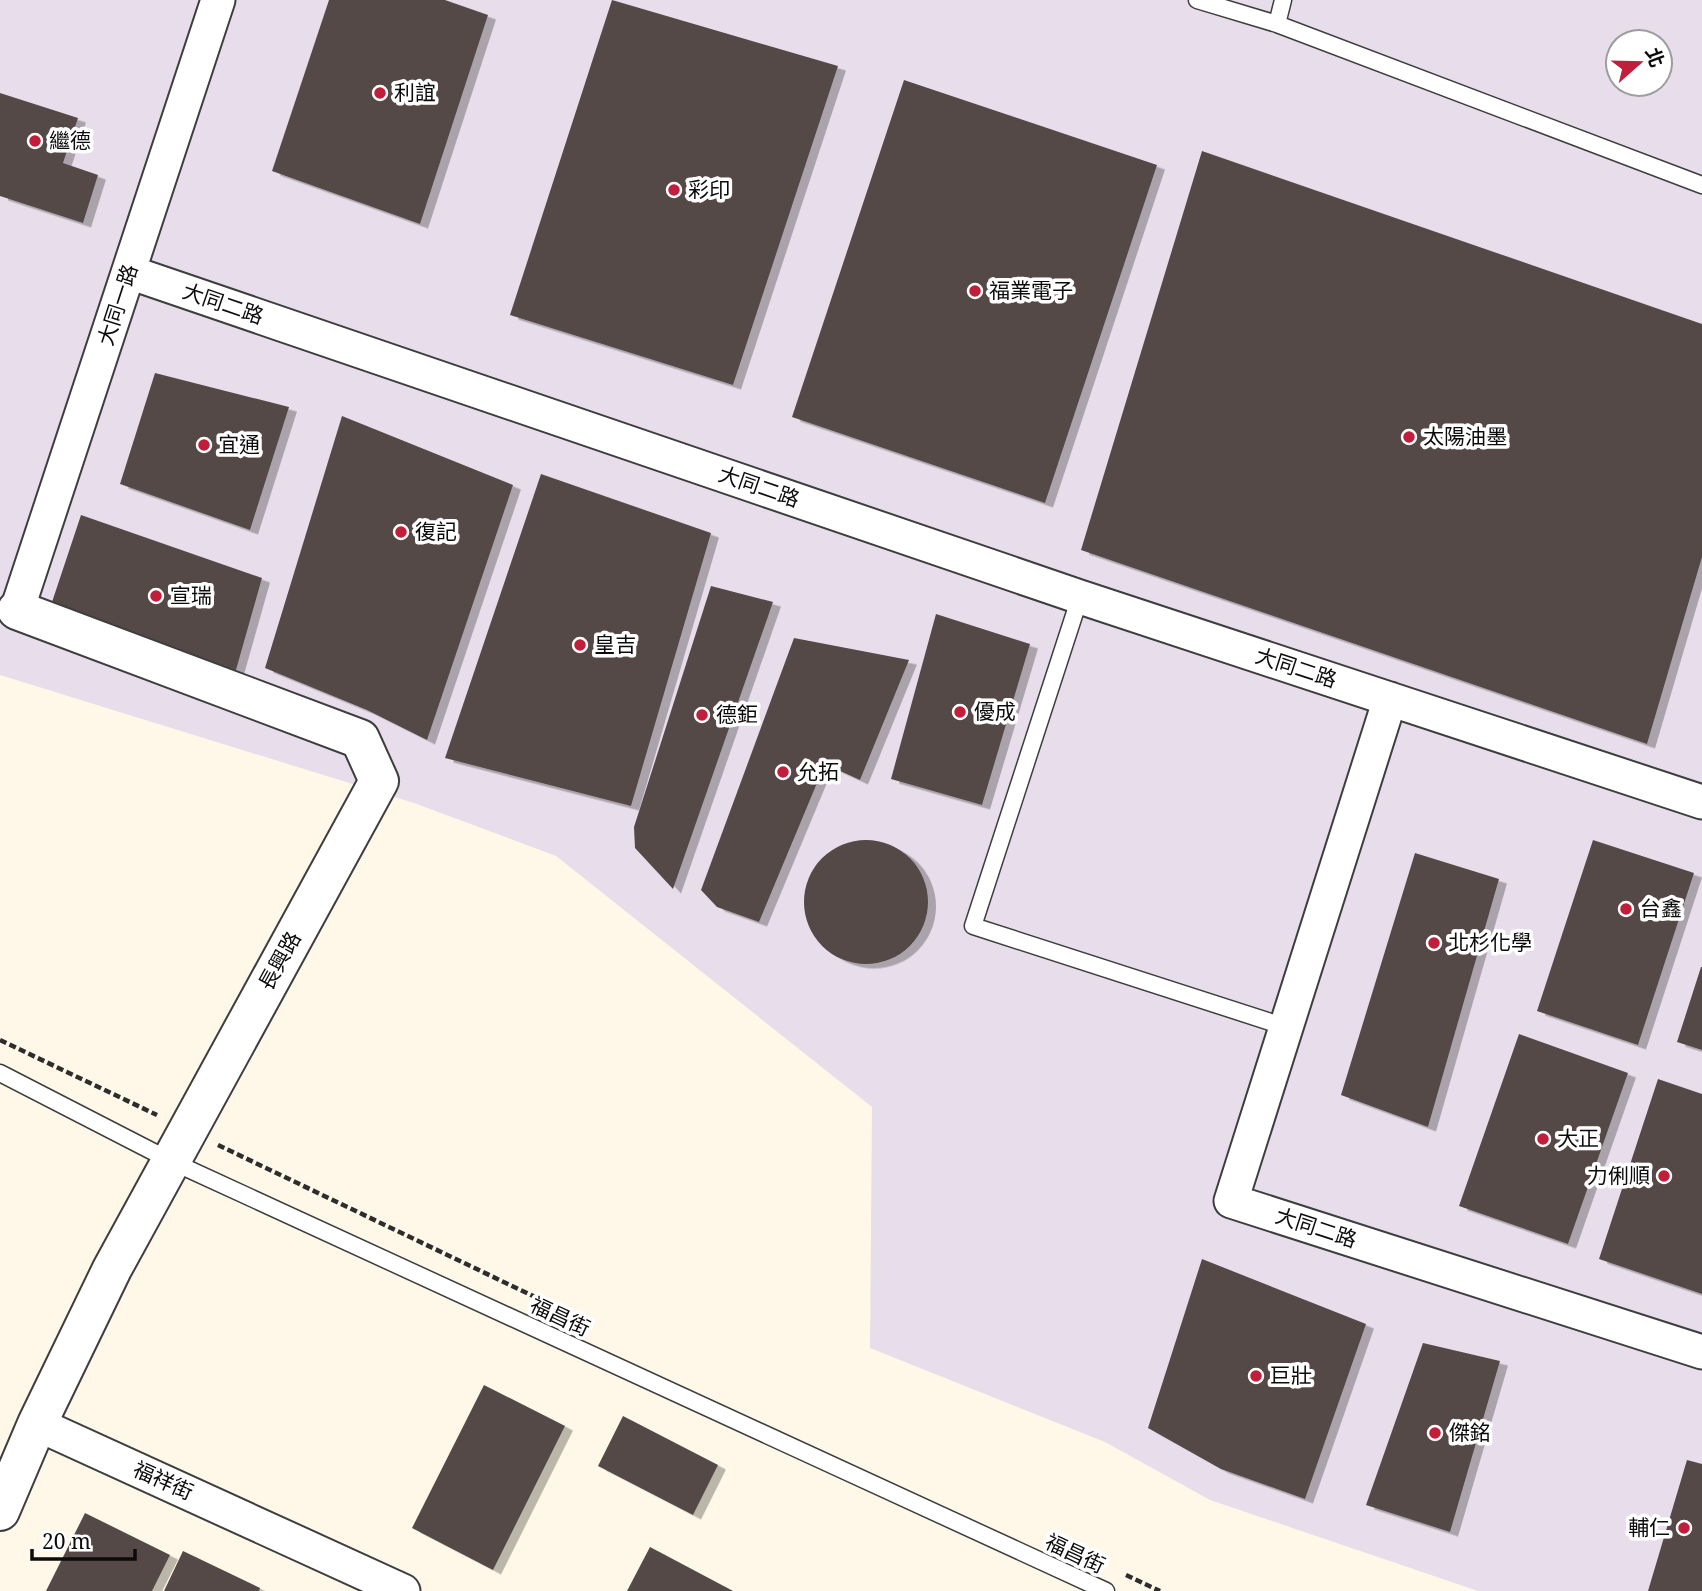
<svg xmlns="http://www.w3.org/2000/svg" width="1702" height="1591" font-family="'Noto Serif','Noto Sans TC',serif">
<style>
.industrial{fill:#e8deeb;fill-rule:evenodd}
.building{fill:#544a47;filter:url(#shadow)}
.lines{fill:none;stroke-linecap:round;stroke-linejoin:round}
.service-casing{stroke:#3e3e3e;stroke-width:19}
.minor-casing{stroke:#3e3e3e;stroke-width:37}
.tertiary-casing{stroke:#3e3e3e;stroke-width:42}
.path{stroke:#2d2d2d;stroke-width:4.5;stroke-dasharray:7 3.5;stroke-linecap:butt}
.service{stroke:#fff;stroke-width:16}
.minor{stroke:#fff;stroke-width:33}
.tertiary{stroke:#fff;stroke-width:38}
.poi-dot{fill:#c01e3a;stroke:#fff;stroke-width:2.5}
.labels{text-anchor:middle;stroke-width:7;stroke-linejoin:round;paint-order:stroke}
.poi-label{font-size:21px;fill:#0b0b0b;stroke:#fff;text-anchor:start}
.street-label{font-size:21px;fill:#0b0b0b;stroke:#fff}
</style>
<defs>
<filter id="shadow"><feDropShadow dx="8" dy="4.5" stdDeviation="0" flood-color="#0004"/></filter>
</defs>
<rect width="100%" height="100%" fill="#fff8e8"/>
<!-- industrial -->
<path class="industrial" d="M0 0H1702V1591H1478L1210 1500 1105 1442 870 1348 872 1107 556 856 414 803 0 675ZM1618 42H1660V84H1618Z"/>
<!-- building -->
<path class="building" d="M329 0H445L488 15 420 224 272 171Z
M612 0 838 66 733 385 510 315Z
M904 80 1157 165 1045 503 792 417Z
M0 93 78 118 63 163 98 175 83 223 0 196Z
M1202 151 1702 324V557L1647 744 1081 550Z
M155 373 289 407 250 530 120 484Z
M342 416 513 485 427 740 367 710 265 668Z
M541 474 711 533 631 806 445 758Z
M81 515 262 578 236 670 48 614Z
M711 586 773 602 673 889 635 848 634 827Z
M936 614 1030 644 982 805 891 779Z
M794 638 909 660 860 780 825 764 759 922 717 907 701 890Z
M804 902a62 62 0 1 1 124 0a62 62 0 1 1-124 0Z
M1593 840 1694 873 1638 1045 1537 1011Z
M1415 853 1499 879 1428 1127 1341 1095Z
M1701 967H1702V1050L1677 1042Z
M1519 1034 1628 1073 1568 1244 1459 1206Z
M1658 1079 1702 1094V1294L1599 1259Z
M1202 1259 1366 1324 1305 1499 1221 1469 1148 1428Z
M1423 1343 1500 1361 1450 1532 1366 1505Z
M484 1385 565 1426 493 1570 412 1528Z
M623 1416 718 1465 693 1515 598 1466Z
M1687 1460 1702 1464V1591H1648Z
M85 1513 170 1555 152 1591H46Z
M650 1547 733 1591H627Z
M183 1551 260 1588 259 1591H164Z"/>
<g class="lines">
<defs>
<path id="service" d="M1197 0 1277 24 1702 185
M1277 24 1283 0
M1080 597 973 926 1286 1027
M0 1073 173 1162 1106 1591"/>
<path id="minor" d="M129 272 1080 597 1702 802
M17 610 218 0
M1390 699 1231 1201 1702 1352
M37 1424 403 1591"/>
<path id="tertiary" d="M0 1511 37 1424 112 1269 379 781 360 739 17 610"/>
</defs>
<!-- service casing -->
<use href="#service" class="service-casing"/>
<!-- minor casing -->
<use href="#minor" class="minor-casing"/>
<!-- tertiary casing -->
<use href="#tertiary" class="tertiary-casing"/>
<!-- path -->
<path class="path" d="M0 1040 157 1115
M218 1145 558 1308
M1126 1575 1160 1591"/>
<!-- service -->
<use href="#service" class="service"/>
<!-- minor -->
<use href="#minor" class="minor"/>
<!-- tertiary -->
<use href="#tertiary" class="tertiary"/>
</g>
<!-- markers -->
<g class="poi-dot">
<circle cx="380" cy="93" r="7"/>
<circle cx="35" cy="141" r="7"/>
<circle cx="674" cy="190" r="7"/>
<circle cx="975" cy="291" r="7"/>
<circle cx="1409" cy="437" r="7"/>
<circle cx="204" cy="445" r="7"/>
<circle cx="401" cy="532" r="7"/>
<circle cx="156" cy="596" r="7"/>
<circle cx="580" cy="645" r="7"/>
<circle cx="960" cy="712" r="7"/>
<circle cx="702" cy="715" r="7"/>
<circle cx="783" cy="772" r="7"/>
<circle cx="1626" cy="909" r="7"/>
<circle cx="1434" cy="943" r="7"/>
<circle cx="1543" cy="1139" r="7"/>
<circle cx="1664" cy="1176" r="7"/>
<circle cx="1256" cy="1376" r="7"/>
<circle cx="1435" cy="1433" r="7"/>
<circle cx="1684" cy="1528" r="7"/>
</g>
<g class="labels">
<!-- poi labels -->
<g class="poi-label">
<text x="394" y="100">利誼</text>
<text x="49" y="148">繼德</text>
<text x="688" y="197">彩印</text>
<text x="989" y="298">福業電子</text>
<text x="1423" y="444">太陽油墨</text>
<text x="218" y="452">宜通</text>
<text x="415" y="539">復記</text>
<text x="170" y="603">宣瑞</text>
<text x="594" y="652">皇吉</text>
<text x="974" y="719">優成</text>
<text x="716" y="722">德鉅</text>
<text x="797" y="779">允拓</text>
<text x="1640" y="916">台鑫</text>
<text x="1448" y="950">北杉化學</text>
<text x="1557" y="1146">大正</text>
<text x="1650" y="1183" text-anchor="end">力俐順</text>
<text x="1270" y="1383">巨壯</text>
<text x="1449" y="1440">傑銘</text>
<text x="1670" y="1535" text-anchor="end">輔仁</text>
</g>
<!-- street labels -->
<g class="street-label">
<text transform="translate(223 304) rotate(19)" y="7">大同二路</text>
<text transform="translate(118 305) rotate(-72)" y="7">大同一路</text>
<text transform="translate(759 487) rotate(19)" y="7">大同二路</text>
<text transform="translate(1296 668) rotate(18)" y="7">大同二路</text>
<text transform="translate(280 961) rotate(-61)" y="7">長興路</text>
<text transform="translate(1316 1228) rotate(18)" y="7">大同二路</text>
<text transform="translate(560 1317) rotate(25)" y="7">福昌街</text>
<text transform="translate(163 1481) rotate(24)" y="7">福祥街</text>
<text transform="translate(1075 1554) rotate(25)" y="7">福昌街</text>
</g>
</g>
<!-- north arrow -->
<g transform="translate(1639 63) rotate(70)"><circle r="33" fill="#ffffff" stroke="#9d9d9d" stroke-width="2"/>
<path d="M0-5L12 26L0 18L-12 26Z" fill="#c01e3a"/>
<text y="-10" font-size="19" font-weight="bold" text-anchor="middle" fill="#0b0b0b">北</text>
</g>
<!-- scale -->
<path d="M32 1549v10h103v-10" fill="none" stroke="#0b0b0b" stroke-width="3.5"/>
<text x="42" y="1549" font-size="21" fill="#0b0b0b" stroke="#ffffff" stroke-width="5" paint-order="stroke">20 m</text>
</svg>
